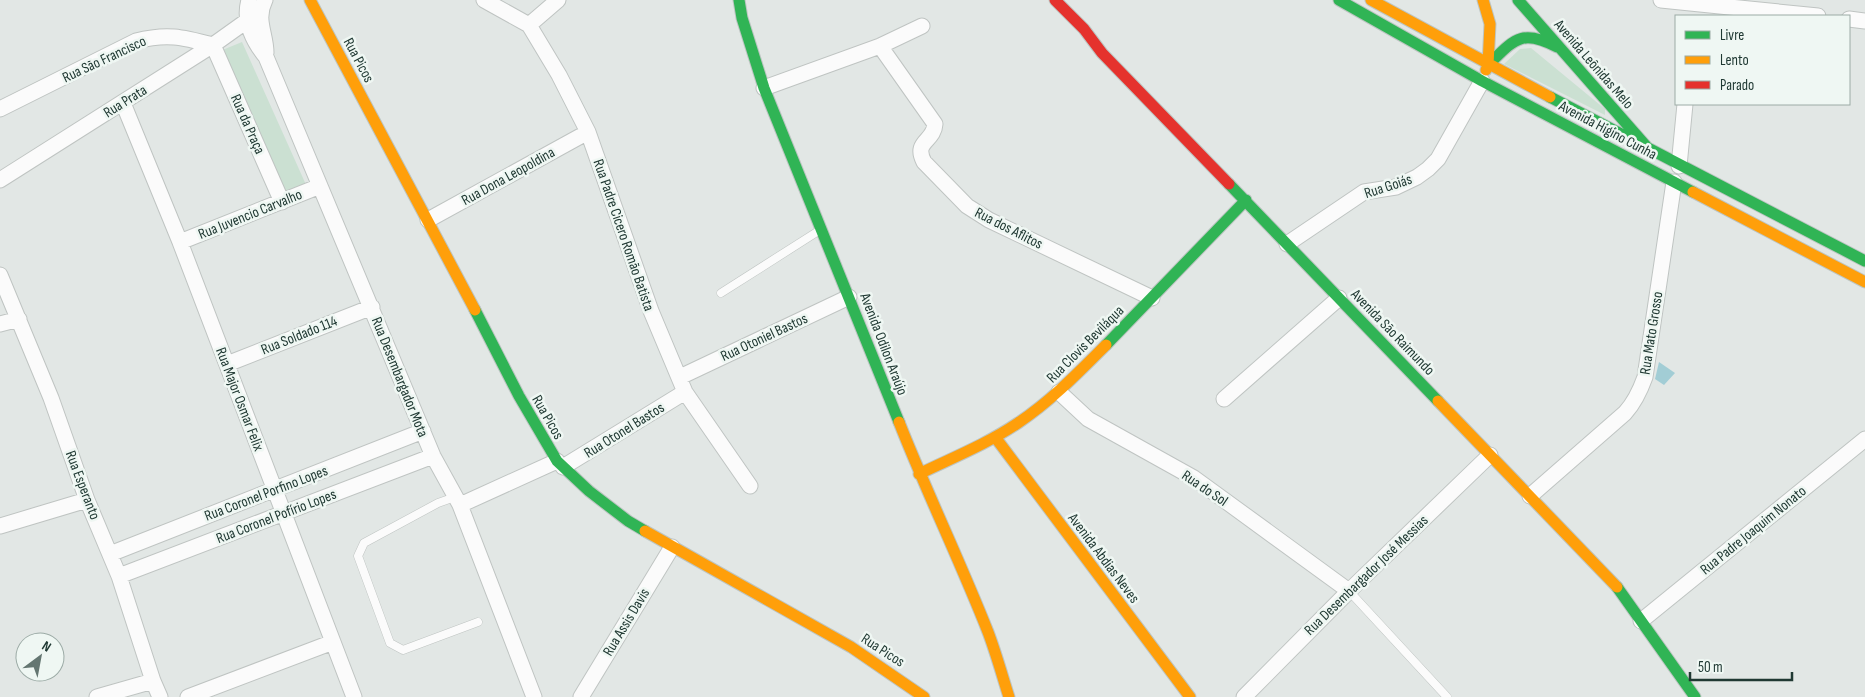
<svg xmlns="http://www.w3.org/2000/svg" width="1865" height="697" font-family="'Sofia Sans Condensed',sans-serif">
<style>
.green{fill:#cbe0d2}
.water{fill:#a2cdd5}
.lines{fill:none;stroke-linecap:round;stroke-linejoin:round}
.lane-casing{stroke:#bfc4c2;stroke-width:9}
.street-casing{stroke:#bfc4c2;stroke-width:17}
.fast-casing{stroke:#bdc5c2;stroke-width:13}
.slow-casing{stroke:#bdc5c2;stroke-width:13}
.jam-casing{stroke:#bdc5c2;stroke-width:13}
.lane{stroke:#fbfbfb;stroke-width:8}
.street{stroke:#fbfbfb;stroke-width:15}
.fast{stroke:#30b455;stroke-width:11}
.slow{stroke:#ff9f0a;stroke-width:11}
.jam{stroke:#e5322d;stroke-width:11}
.labels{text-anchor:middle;stroke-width:5;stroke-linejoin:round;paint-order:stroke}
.street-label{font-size:15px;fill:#203933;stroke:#eff7f3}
</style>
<rect width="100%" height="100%" fill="#e2e7e5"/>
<!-- green -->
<path class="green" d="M242 42 307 187 286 197 220 51Z
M1531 48 1605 109V115L1504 64 1520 49Z"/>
<!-- water -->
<path class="water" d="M1659 362 1675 373 1664 385 1655 379Z"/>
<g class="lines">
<defs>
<path id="lane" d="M721 293 820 230
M455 497 438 503 364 543 358 556 390 643 403 650 478 622
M1349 591 1447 697"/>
<path id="street" d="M249 0C243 21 253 41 266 57L433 456 460 505 534 697
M265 0C255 20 266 33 266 53
M484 0 529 25 559 75 588 132 651 311 685 392 750 486
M1661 0 1818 16
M1849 19 1865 21
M529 25 558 0
M213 45 282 202
M880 46 935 124C934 142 913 141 924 162L967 206 989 220 1152 298
M764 88 880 46 922 26
M123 103 180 242 354 697
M0 109 136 41C167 33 182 37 213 45
M1679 166 1685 104
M0 180 213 45 248 20
M428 220 588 132
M180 242 320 186
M1287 244 1364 192 1396 187 1417 177 1428 169 1438 159 1482 81
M0 275 51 398 87 500 119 576 153 681 160 697
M0 324 19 319
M227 364 372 307
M680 377 849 297
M1059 392 1088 419 1194 478 1349 591
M1224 399 1339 298
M563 467 685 392
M1530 496 1625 413C1635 402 1640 391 1645 377L1674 182
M460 505 557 461
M0 526 87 500
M110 554 423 431
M119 576 433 456
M1641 621 1865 439
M97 697 153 681
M188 697 333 642
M581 697 672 547
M1244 697 1349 591 1490 455"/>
<path id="fast" d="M739 0 742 18 764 88 899 422
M1339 0 1482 81 1693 192
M1518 0 1646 146
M1488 65C1514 40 1521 28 1557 47
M1550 97 1865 261
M1229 184 1438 401
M475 310 519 396 557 461 589 491 628 521 645 531
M1106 345 1246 200
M1617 587 1695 697"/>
<path id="slow" d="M310 0 475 310
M1371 0 1550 97
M1483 0 1490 24 1488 65 1486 70
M1693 192 1865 282
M1438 401 1617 587
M899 422C927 493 960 561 988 632 996 653 1002 675 1009 697
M995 437 1190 697
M919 474C952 458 987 444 1018 423 1051 401 1078 373 1106 345
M645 531 851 647 924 697"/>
<path id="jam" d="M1055 0 1084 29 1102 53 1229 184"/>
</defs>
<!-- lane casing -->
<use href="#lane" class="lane-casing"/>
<!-- street casing -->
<use href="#street" class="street-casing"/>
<!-- fast casing -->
<use href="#fast" class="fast-casing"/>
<!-- slow casing -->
<use href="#slow" class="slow-casing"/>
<!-- jam casing -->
<use href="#jam" class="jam-casing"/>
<!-- lane -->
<use href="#lane" class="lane"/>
<!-- street -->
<use href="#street" class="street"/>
<!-- fast -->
<use href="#fast" class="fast"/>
<!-- slow -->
<use href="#slow" class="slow"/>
<!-- jam -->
<use href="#jam" class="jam"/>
</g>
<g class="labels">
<!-- street labels -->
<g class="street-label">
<text transform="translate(104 59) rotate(-25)" y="5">Rua São Francisco</text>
<text transform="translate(359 60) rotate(62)" y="5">Rua Picos</text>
<text transform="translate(1594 64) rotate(49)" y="5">Avenida Leônidas Melo</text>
<text transform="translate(125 101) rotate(-32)" y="5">Rua Prata</text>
<text transform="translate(248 124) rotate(66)" y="5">Rua da Praça</text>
<text transform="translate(1608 130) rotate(28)" y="5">Avenida Higino Cunha</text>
<text transform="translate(508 176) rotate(-29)" y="5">Rua Dona Leopoldina</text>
<text transform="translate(1388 186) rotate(-18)" y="5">Rua Goiás</text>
<text transform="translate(250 214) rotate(-22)" y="5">Rua Juvencio Carvalho</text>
<text transform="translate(1009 228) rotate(27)" y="5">Rua dos Aflitos</text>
<text transform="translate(624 235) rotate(71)" y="5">Rua Padre Cicero Romão Batista</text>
<text transform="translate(1393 332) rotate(46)" y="5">Avenida São Raimundo</text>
<text transform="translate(1651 333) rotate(-81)" y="5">Rua Mato Grosso</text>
<text transform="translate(299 335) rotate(-22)" y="5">Rua Soldado 114</text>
<text transform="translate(764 337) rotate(-25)" y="5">Rua Otoniel Bastos</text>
<text transform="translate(884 344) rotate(69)" y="5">Avenida Odilon Araújo</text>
<text transform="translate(1085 344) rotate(-45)" y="5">Rua Clovis Beviláqua</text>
<text transform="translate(400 377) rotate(68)" y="5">Rua Desembargador Mota</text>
<text transform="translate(240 399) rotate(69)" y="5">Rua Major Osmar Felix</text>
<text transform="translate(548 417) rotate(60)" y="5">Rua Picos</text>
<text transform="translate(624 430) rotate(-32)" y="5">Rua Otonel Bastos</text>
<text transform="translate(83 485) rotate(69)" y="5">Rua Esperanto</text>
<text transform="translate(1205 488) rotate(34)" y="5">Rua do Sol</text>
<text transform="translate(266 493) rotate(-21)" y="5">Rua Coronel Porfino Lopes</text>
<text transform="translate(276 516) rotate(-21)" y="5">Rua Coronel Pofírio Lopes</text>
<text transform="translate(1753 530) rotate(-39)" y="5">Rua Padre Joaquim Nonato</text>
<text transform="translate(1104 558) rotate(53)" y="5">Avenida Abdias Neves</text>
<text transform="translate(1366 575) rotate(-44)" y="5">Rua Desembargador José Messias</text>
<text transform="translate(626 622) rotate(-59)" y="5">Rua Assis Davis</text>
<text transform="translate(883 650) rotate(33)" y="5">Rua Picos</text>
</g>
</g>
<!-- legend -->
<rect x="1675" y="15" width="175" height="90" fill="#eff7f3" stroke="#9caba6"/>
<rect x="1685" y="31" width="25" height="8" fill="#30b455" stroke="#9caba6"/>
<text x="1720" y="40" font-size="15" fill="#203933">Livre</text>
<rect x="1685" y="56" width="25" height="8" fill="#ff9f0a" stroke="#9caba6"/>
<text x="1720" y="65" font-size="15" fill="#203933">Lento</text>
<rect x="1685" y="81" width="25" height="8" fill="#e5322d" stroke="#9caba6"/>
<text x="1720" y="90" font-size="15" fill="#203933">Parado</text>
<!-- north arrow -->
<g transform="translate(40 657) rotate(32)"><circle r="24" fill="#eff7f3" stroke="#9caba6"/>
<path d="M0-4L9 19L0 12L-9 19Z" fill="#647671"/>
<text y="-8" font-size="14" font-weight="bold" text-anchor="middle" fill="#203933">N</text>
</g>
<!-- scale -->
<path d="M1690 672v8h102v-8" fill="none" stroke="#203933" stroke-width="2.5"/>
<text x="1698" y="672" font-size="15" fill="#203933" stroke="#eff7f3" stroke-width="4" paint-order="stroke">50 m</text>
</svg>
